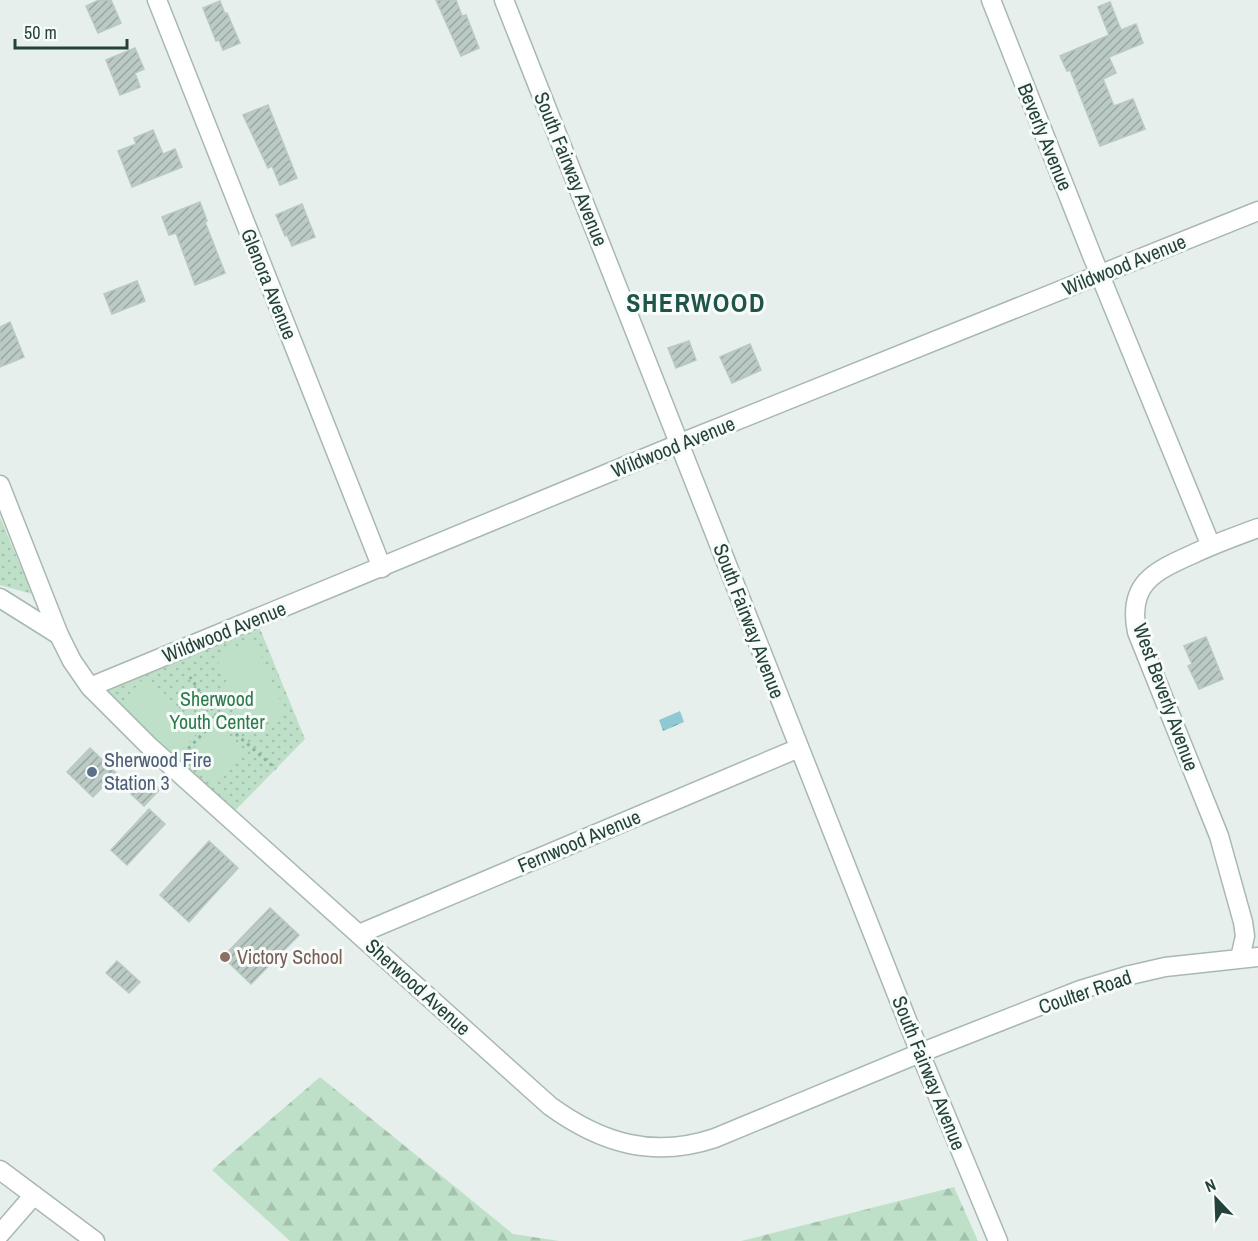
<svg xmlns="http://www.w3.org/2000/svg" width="1258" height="1241" font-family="'Archivo Narrow',sans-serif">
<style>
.green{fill:url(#green-dots)}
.forest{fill:url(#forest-firs)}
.pitch{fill:#bfe0c8}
.water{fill:url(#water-waves)}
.building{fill:url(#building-hatch);stroke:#b8c9c2;stroke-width:1.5}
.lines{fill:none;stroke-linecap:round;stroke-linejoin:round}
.minor-casing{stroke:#a8b8b2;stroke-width:21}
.tertiary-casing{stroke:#a8b8b2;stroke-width:21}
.path{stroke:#86b3a5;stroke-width:3;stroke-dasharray:3 4.5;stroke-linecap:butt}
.minor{stroke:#fff;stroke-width:18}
.tertiary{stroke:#fff;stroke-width:18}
.service-dot{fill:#5c6f8a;stroke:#f7fbf9;stroke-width:2}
.education-dot{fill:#8d6e63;stroke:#f7fbf9;stroke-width:2}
.labels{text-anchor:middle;stroke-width:6;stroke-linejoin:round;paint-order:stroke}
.street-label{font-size:20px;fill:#24423a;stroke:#f7fbf9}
.park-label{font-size:20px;fill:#2d7a4b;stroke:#f7fbf9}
.service-label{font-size:20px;fill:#4e5e75;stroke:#f7fbf9;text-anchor:start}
.education-label{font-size:20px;fill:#785e54;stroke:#f7fbf9;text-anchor:start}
.district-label{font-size:26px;font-weight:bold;letter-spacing:1.5px;fill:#1f5548;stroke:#f7fbf9}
</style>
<defs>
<pattern id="green-dots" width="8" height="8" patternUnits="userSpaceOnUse" patternTransform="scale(1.5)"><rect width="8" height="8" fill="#bfe0c8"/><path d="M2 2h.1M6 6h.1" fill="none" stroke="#a4c1ad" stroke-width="1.8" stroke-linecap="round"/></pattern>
<pattern id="forest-firs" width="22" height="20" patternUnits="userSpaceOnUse" patternTransform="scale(1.5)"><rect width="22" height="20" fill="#bfe0c8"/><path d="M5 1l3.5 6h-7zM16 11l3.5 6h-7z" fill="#a4c1ad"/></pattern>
<pattern id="water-waves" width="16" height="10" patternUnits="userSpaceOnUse" patternTransform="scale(1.5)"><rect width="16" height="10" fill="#8ec9d4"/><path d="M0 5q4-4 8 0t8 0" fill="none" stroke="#74a5ad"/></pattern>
<pattern id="building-hatch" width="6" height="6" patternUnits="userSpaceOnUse" patternTransform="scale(1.5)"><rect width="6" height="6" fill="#bbcac4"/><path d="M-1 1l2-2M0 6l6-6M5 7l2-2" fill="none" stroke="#98a6a0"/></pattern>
</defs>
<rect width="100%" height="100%" fill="#e6efeb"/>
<!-- green -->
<path class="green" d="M0 517 32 594 0 585Z
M256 619 305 739 228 818 90 687Z"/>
<!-- forest -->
<path class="forest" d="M320 1077 513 1234 559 1241H290L212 1170Z
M954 1187 978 1241H741Z"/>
<!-- pitch -->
<path class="pitch" d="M254 639 286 714 247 730 215 655Z
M146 676 201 729 177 755 122 702Z
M213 727 242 755 216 783 187 755Z"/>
<!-- water -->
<path class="water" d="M680 711 684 722 663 731 659 720Z"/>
<!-- building -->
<path class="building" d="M99 0H111L121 23 98 33 86 6Z
M436 0H456L462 16 466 15 479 48 461 56Z
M220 1 225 14 227 13 240 43 223 50 219 40 216 41 203 8Z
M1110 2 1121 30 1136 24 1143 43 1109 57 1116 73 1103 79 1114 106 1133 99 1145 129 1100 146 1070 70 1067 71 1060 56 1109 35 1098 7Z
M135 48 144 69 135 73 140 87 120 95 106 60Z
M268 105 297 178 280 185 272 166 268 168 243 115Z
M153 130 163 154 175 149 182 167 132 187 118 151 136 144 134 138Z
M200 202 207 221 205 222 225 273 195 285 176 233 169 235 162 217Z
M302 204 315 237 292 246 287 235 285 236 276 215Z
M137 281 145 301 112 314 104 294Z
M10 322 24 357 0 367V327Z
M689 341 696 360 676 368 668 348Z
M750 344 761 370 732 383 720 357Z
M1206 637 1223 679 1199 689 1188 666 1192 664 1184 646Z
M90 748 116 773 93 797 67 772Z
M147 777 160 789 144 806 131 794Z
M149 809 165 824 127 865 111 850Z
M209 841 238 868 189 922 160 895Z
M270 908 299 935 251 984 223 957Z
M117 961 140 982 129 993 106 973Z"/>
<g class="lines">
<defs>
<path id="minor" d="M157 0 382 568
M504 0 920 1053 998 1241
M991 0 1093 258 1211 546
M0 485 59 635
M90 687 150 747 550 1106C601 1143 653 1159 715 1138L920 1053 1080 990 1126 976 1165 967 1258 957
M359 934 799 748
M1240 958 1245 936 1243 922 1219 836 1137 632C1127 583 1155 571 1193 554 1214 544 1236 536 1258 528
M0 1170 95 1241
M0 1234 34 1195"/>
<path id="tertiary" d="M0 598 59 635 72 661 90 687 693 438 1258 211"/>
</defs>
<!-- minor casing -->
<use href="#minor" class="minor-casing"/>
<!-- tertiary casing -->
<use href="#tertiary" class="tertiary-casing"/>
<!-- path -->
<path class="path" d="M179 707 232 695
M219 719 276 769
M183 754 218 718 190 677"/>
<!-- minor -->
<use href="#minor" class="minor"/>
<!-- tertiary -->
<use href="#tertiary" class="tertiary"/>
</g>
<!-- markers -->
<circle class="service-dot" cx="92" cy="772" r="6"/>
<circle class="education-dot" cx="225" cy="957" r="6"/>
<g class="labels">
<!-- street labels -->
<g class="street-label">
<text transform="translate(1045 137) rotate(68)" y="7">Beverly Avenue</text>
<text transform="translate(571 169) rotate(68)" y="7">South Fairway Avenue</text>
<text transform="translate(1124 265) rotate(-22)" y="7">Wildwood Avenue</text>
<text transform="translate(269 284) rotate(68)" y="7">Glenora Avenue</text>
<text transform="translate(673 447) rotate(-22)" y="7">Wildwood Avenue</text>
<text transform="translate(749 621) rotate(69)" y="7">South Fairway Avenue</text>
<text transform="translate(224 632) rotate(-22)" y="7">Wildwood Avenue</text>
<text transform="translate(1166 697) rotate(70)" y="7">West Beverly Avenue</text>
<text transform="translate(579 841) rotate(-23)" y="7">Fernwood Avenue</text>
<text transform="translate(418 987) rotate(42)" y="7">Sherwood Avenue</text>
<text transform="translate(1085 992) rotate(-19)" y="7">Coulter Road</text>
<text transform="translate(929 1073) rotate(68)" y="7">South Fairway Avenue</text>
</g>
<!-- park labels -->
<g class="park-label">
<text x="217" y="706">Sherwood<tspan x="217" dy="23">Youth Center</tspan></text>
</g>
<!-- service labels -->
<g class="service-label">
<text x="104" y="767">Sherwood Fire<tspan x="104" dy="23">Station 3</tspan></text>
</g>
<!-- education labels -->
<g class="education-label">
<text x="237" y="964">Victory School</text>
</g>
<!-- district labels -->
<g class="district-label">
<text x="696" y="312">SHERWOOD</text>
</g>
</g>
<!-- north arrow -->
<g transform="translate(1216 1199) rotate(337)" stroke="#f7fbf9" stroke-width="4.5" paint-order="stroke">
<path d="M0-4.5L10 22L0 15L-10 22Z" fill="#24423a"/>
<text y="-9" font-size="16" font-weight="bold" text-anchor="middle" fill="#24423a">N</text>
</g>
<!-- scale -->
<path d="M15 39v9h112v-9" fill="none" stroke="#24423a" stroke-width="3"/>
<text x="24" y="39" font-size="18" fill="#24423a" stroke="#f7fbf9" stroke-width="4.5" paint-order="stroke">50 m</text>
</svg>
